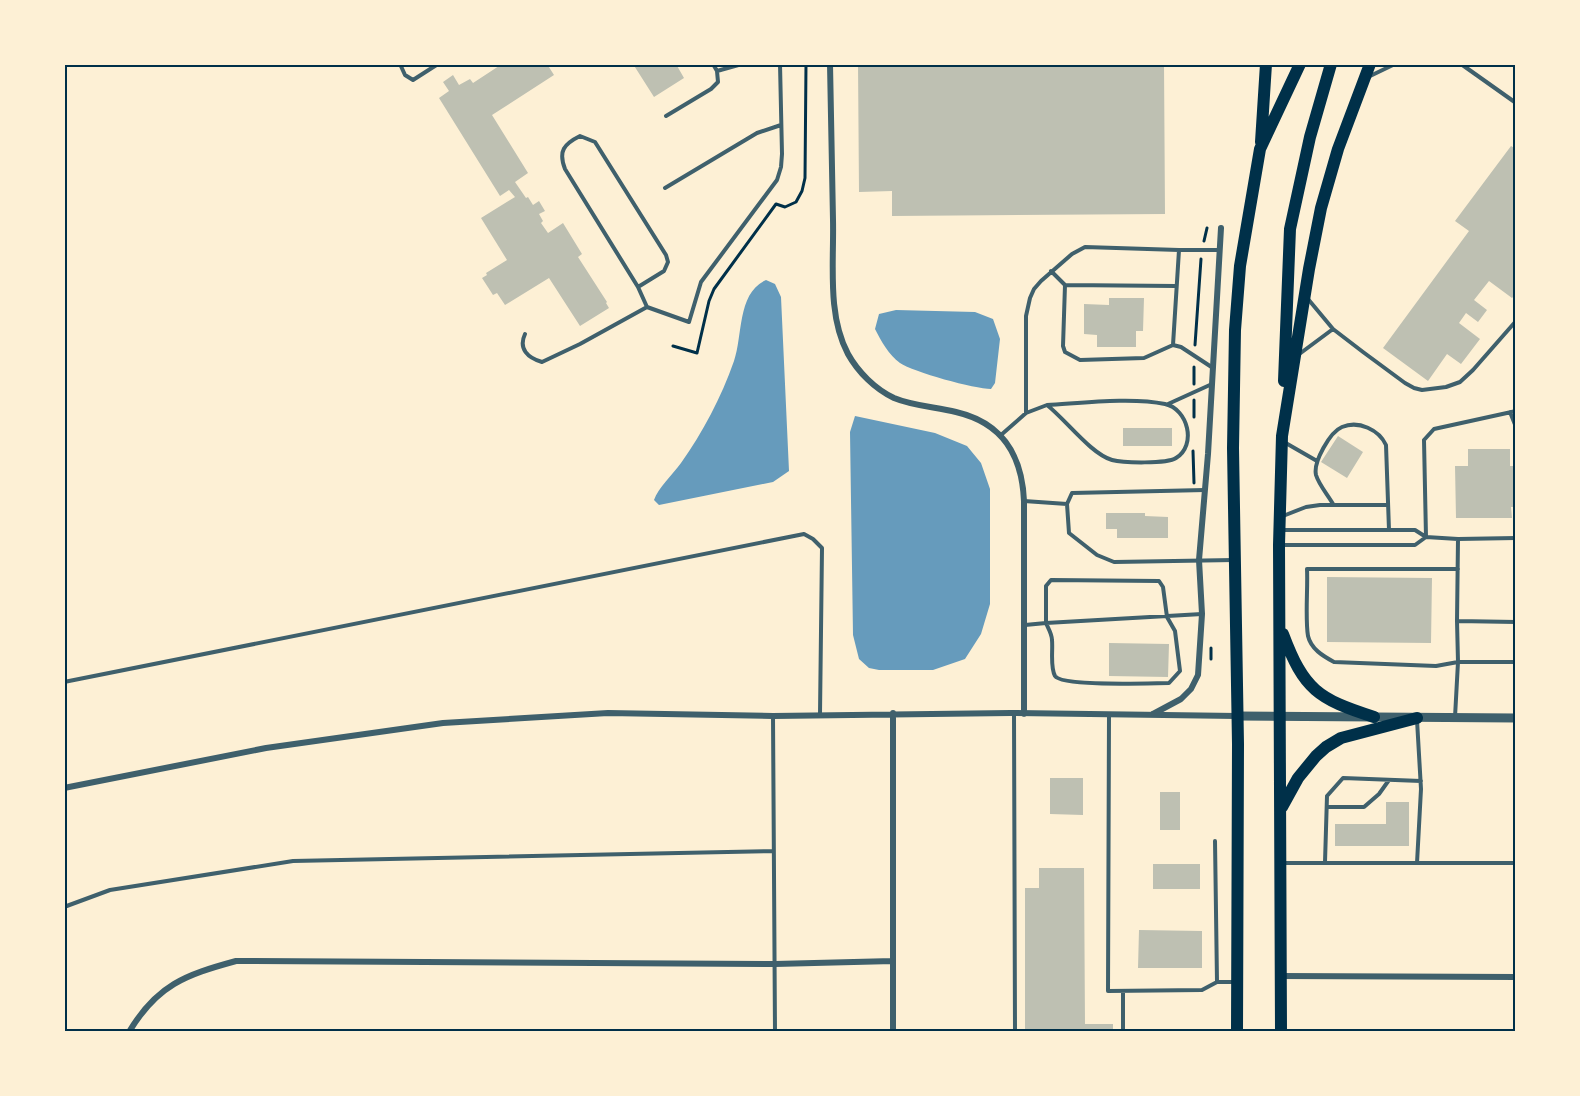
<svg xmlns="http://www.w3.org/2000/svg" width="1580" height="1096" font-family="'Playfair Display',serif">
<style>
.water{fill:#669bbc}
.building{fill:#bec0b2}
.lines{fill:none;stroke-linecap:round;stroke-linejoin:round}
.path{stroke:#003049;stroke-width:3}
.service{stroke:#3f606c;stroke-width:4}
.minor{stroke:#3f606c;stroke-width:6}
.tertiary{stroke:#3f606c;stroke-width:9}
.trunk{stroke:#003049;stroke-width:12}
.neatline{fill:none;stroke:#003049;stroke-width:2}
</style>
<rect width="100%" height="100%" fill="#fdf0d5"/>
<!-- water -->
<path class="water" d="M766 280 775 284 781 297 789 471 773 482 659 505 654 500C658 488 673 474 681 463 703 432 721 398 734 361 743 335 737 293 766 280Z
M896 310 975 312 993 319 1000 339 995 383 991 389C975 389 913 372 900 363 889 355 881 341 875 329L879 314Z
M855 416 935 433 967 446 981 463 990 489V604L981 634 965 659 933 670H879L869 668 859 659 853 635 850 432Z"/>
<!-- building -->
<path class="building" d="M502 64H547L554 75 492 115 528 173 515 182 526 198 528 197 533 205 539 201 545 211 539 214 543 221 541 223 548 233 563 223 582 254 578 257 607 302 606 303 609 308 580 326 549 278 505 305 497 293 493 295 482 278 487 275 486 273 507 260 481 218 515 197 509 190 500 196 439 98 449 91 443 82 453 75 459 85 470 79 473 83Z
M633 64H676L684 78 654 97Z
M858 64H1164L1165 214 892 216V191L859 192Z
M1511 146 1516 149V294L1512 298 1489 281 1474 300 1487 310 1478 322 1466 313 1459 323 1480 339 1461 364 1447 354 1428 381 1383 348 1469 231 1455 221Z
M1109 298H1144L1143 331H1136V347H1097V335L1084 334V304L1109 305Z
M1123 428H1172V446H1123Z
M1338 436 1363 452 1347 478 1321 462Z
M1468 449H1510V466H1516V507H1511L1512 518H1456L1455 466H1468Z
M1106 513H1145V516L1168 517V538H1117V529H1106Z
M1327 577 1432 578 1431 643 1327 642Z
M1109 643 1169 644 1168 677 1109 676Z
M1050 778H1083V815L1050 814Z
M1160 792H1180V830H1160Z
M1386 802H1409V846H1335V824H1386Z
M1153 864H1200V889H1153Z
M1039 868H1084L1085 1024H1113V1032H1025V888H1039Z
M1139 930 1202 931V968H1138Z"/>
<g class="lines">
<!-- path -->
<path class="path" d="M1204 241 1207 228
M1195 345 1201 259
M673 346 697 353 709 301 714 289 776 204 785 207 796 202 802 191 805 178 806 64
M1194 384V367
M1194 417V400
M1193 451 1194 483
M1211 648V659"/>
<!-- service -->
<path class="service" d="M400 64 405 75 413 80 438 64
M713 64 717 71 742 64
M1461 64 1516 103
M1368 77 1395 64
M666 116 711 89 718 82 717 71
M665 188 757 133 781 125
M1179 250H1219
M1065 285 1176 286
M638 287 664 271 668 262 666 255 595 142 580 136C564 144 558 151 565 169L638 287 647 307
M1308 299 1333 329 1363 352 1405 383 1414 388 1422 390 1446 387 1460 382 1473 370 1516 321
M525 334C518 349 528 358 542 362L580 344 647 307 689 322 701 282 777 180 781 167 782 154 780 64
M1173 345 1181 347 1213 368
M1298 355 1333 329
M1168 404 1212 384
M1510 412 1516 427
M1026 413V316L1030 298 1034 289 1041 281 1072 254 1085 247 1179 250 1173 345 1144 358 1080 360 1065 352 1063 346 1065 285 1051 271
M1001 435 1026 413 1047 405C1066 420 1091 454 1112 460 1123 463 1167 464 1176 458 1197 445 1188 409 1165 404 1132 397 1082 403 1047 405
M1284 442 1317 461
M1205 490 1072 493 1067 504 1069 533 1097 555 1114 562 1234 560
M1024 501 1067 504
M1333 504C1328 495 1319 485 1316 475 1313 462 1330 432 1342 427 1359 420 1379 430 1386 445L1389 530
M1283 516 1306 507 1320 505H1388
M1281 530H1415L1426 537 1458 539
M1426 537 1424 440 1434 429 1516 411
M1516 538 1458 539 1457 621 1516 622
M1282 545H1415L1426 537
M1457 621 1458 662 1436 666 1334 662C1323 656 1311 649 1308 636 1305 619 1308 587 1307 569H1458
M1025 625 1046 623V586L1051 580 1159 581 1163 587 1167 617 1175 631 1180 671 1169 683C1153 683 1062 687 1055 676 1050 667 1053 651 1052 640 1052 634 1048 628 1046 623L1202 614
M64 682 804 534 813 539 822 548 820 714
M1014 714 1015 1032
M1109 715 1108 991 1202 990 1217 982H1236
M773 716 775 1032
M1455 717 1458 662H1516
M1417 720 1421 789 1417 863
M1327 807H1364L1379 794 1389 780
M1215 841 1217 982
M1325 862 1327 796 1343 778 1421 781
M1281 863H1516
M64 907 110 890 293 861 773 851
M1123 1032V991"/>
<!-- minor -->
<path class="minor" d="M830 64C831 116 832 168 833 220 834 263 827 315 848 354 858 372 875 389 894 398 913 406 936 407 956 412 1003 423 1022 455 1024 501V714
M1153 714 1181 699 1191 689 1198 675 1202 614 1199 560 1208 454 1221 228
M64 788 266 748 443 723 608 713 773 716 1011 713 1237 716
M1280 976 1516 977
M129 1032C157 985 185 975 236 961L775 964 893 961
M893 1032V713"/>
<!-- tertiary -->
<path class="tertiary" d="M1237 716 1516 718"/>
<!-- trunk -->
<path class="trunk" d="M1261 142 1266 64
M1284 381 1290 229 1310 137 1331 64
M1283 634C1304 690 1318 699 1374 717
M1282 807 1298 778 1316 756 1326 747 1341 738 1417 718
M1237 1032 1238 744 1233 448 1235 330 1240 266 1260 149 1300 64
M1281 1032 1279 545 1282 436 1309 269 1321 208 1338 149 1370 64"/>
</g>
<!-- border -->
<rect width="1580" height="1096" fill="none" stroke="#fdf0d5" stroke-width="132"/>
<rect x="66" y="66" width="1448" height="964" class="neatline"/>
</svg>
